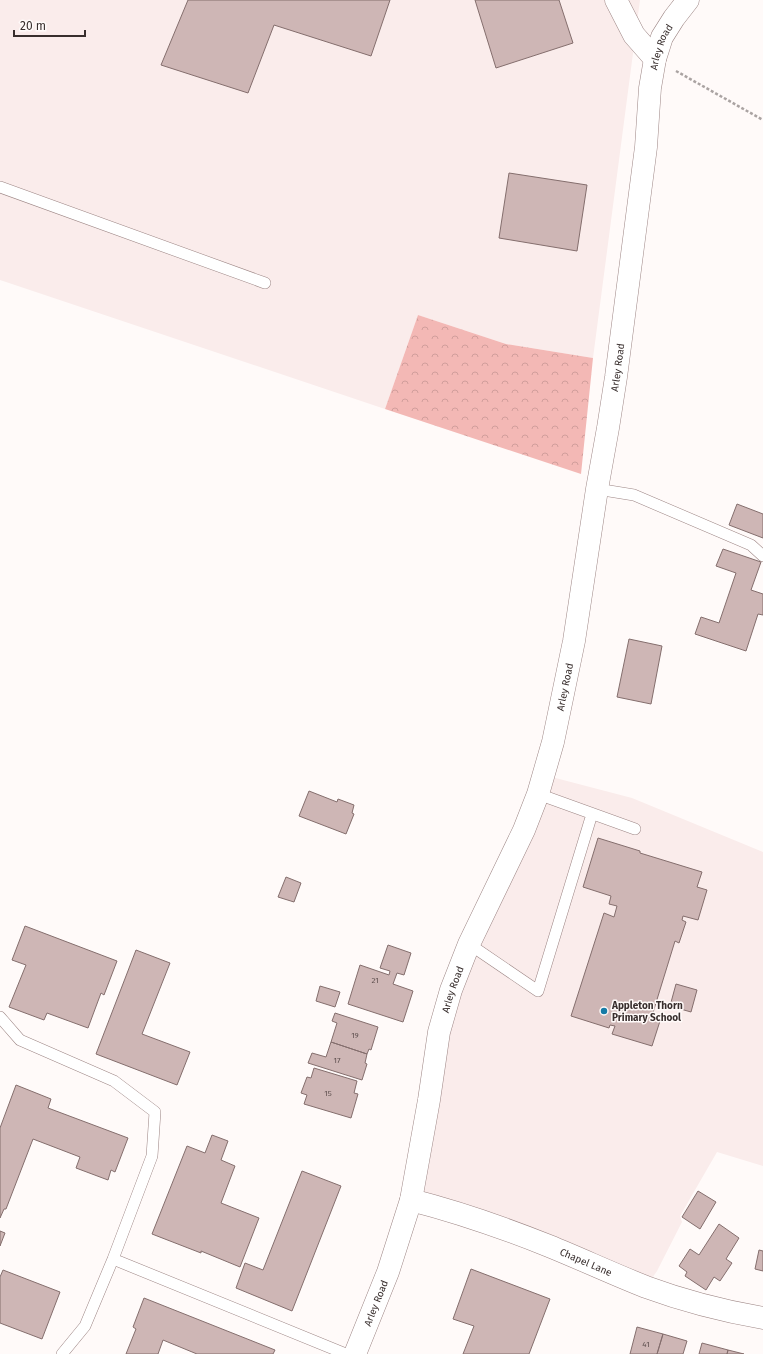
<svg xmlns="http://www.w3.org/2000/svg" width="763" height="1354" font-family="'Fira Sans',sans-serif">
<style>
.built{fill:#faeceb}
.forest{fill:url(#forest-crowns)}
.building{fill:#ceb6b5;stroke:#846e6d}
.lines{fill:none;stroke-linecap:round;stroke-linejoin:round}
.service-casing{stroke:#9d8685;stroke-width:12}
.minor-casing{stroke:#9d8685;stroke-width:23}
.tertiary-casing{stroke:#9d8685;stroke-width:23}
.path{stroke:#aaa3a2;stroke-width:2.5;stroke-dasharray:3 2;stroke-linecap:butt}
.service{stroke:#fff;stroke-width:11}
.minor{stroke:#fff;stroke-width:22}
.tertiary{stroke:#fff;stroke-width:22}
.poi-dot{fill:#157ba6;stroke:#fffaf9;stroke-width:1.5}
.labels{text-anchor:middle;stroke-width:3;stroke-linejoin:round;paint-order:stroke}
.number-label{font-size:8px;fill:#5e504f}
.street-label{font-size:10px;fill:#382e2d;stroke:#fffaf9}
.poi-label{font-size:10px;font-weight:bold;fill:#382e2d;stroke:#fffaf9;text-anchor:start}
</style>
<defs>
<pattern id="forest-crowns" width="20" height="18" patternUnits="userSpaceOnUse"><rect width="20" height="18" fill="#f3b8b5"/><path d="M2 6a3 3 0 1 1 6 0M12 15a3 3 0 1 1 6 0" fill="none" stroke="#d19e9c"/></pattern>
</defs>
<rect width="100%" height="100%" fill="#fffaf9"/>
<!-- built -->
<path class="built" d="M0 0H640L593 358 506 344 418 315 385 409 0 280Z
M544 775 632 798 763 852V1166L717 1152 680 1216 682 1222 657 1271 646 1287 411 1200 439 1032Z"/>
<!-- forest -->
<path class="forest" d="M418 315 506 344 593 358 581 474 385 409Z"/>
<!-- building -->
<path class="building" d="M188 0H390L371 56 274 25 248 93 161 65Z
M475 0H559L573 43 496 68Z
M509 173 587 185 577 251 499 238Z
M737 504 763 514V538L729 525Z
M723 549 761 562 751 590 763 594V615L758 614 746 651 695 634 701 617 719 623 736 573 716 566Z
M629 639 662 646 651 704 617 697Z
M309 791 337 802 338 799 354 805 352 813 354 814 346 834 299 816Z
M598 838 640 851V853L702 872 697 887 707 890 698 920 683 916 682 920 686 922 679 943 675 941 651 1019 660 1021 652 1046 612 1034 615 1026 610 1025 609 1028 571 1016 604 913 614 917 617 906 609 904 611 896 583 887Z
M286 877 301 883 294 902 278 897Z
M25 926 117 961 104 995 101 993 88 1028 47 1013 44 1020 9 1007 26 965 12 960Z
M388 945 411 953 404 975 397 973 393 984 413 991 403 1022 348 1004 360 965 389 975 390 971 380 968Z
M136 950 170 963 142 1034 190 1052 177 1085 96 1054Z
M676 984 697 990 691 1012 670 1006Z
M320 986 340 992 335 1007 316 1001Z
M335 1013 378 1027 371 1050 369 1049 367 1054 331 1042 337 1023 332 1021Z
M331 1042 367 1054 365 1063 367 1064 362 1080 308 1063 312 1053 326 1057Z
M314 1068 357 1081 354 1093 358 1094 351 1118 304 1104 307 1095 301 1093 307 1077 311 1078Z
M16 1085 51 1099 48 1108 128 1138 115 1172 111 1170 108 1180 76 1168 80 1157 33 1139 6 1209H4L0 1218V1128Z
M212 1135 228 1141 221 1160 235 1166 221 1203 259 1218 240 1267 201 1251V1253L152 1234 187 1146 205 1153Z
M302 1171 341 1186 292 1311 236 1288 245 1263 263 1270Z
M698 1191 716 1202 700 1229 682 1217Z
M719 1224 739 1238 726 1259 732 1263 720 1281 714 1277 706 1290 685 1276 687 1272 679 1266 690 1249 699 1255Z
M0 1231 5 1233 0 1246Z
M759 1250 763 1251V1271L755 1269Z
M471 1269 550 1299 529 1354H463L474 1326 453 1319Z
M3 1270 60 1292 42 1339 0 1323V1277Z
M144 1298 275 1350 273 1354H197L163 1340 158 1354H126L136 1329 133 1327Z
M637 1327 663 1334 657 1354H630Z
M663 1334 687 1341 683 1354H657Z
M702 1343 728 1350 727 1354H699Z
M728 1350 744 1354H727Z"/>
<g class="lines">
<defs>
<path id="service" d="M0 187 265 283
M597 489 634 495 751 545 763 556
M538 794 635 829
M469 944 538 991 592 814
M0 1017 20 1040 114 1081 155 1112 152 1156 113 1259 85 1326 62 1354
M113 1259 346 1354"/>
<g id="minor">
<path d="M616 0 634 35 655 59"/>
<path id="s1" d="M411 1200C458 1212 504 1228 549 1246 581 1259 613 1274 646 1287 684 1301 723 1311 763 1318"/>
</g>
<g id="tertiary">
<path id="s2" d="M355 1354 388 1272 411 1200 429 1100 439 1032 451 990 469 944 524 830 538 794 553 742 574 641 597 489 608 428 616 377 646 147 650 88 655 59 662 37 674 18 688 0"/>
</g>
</defs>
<!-- service casing -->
<use href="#service" class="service-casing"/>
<!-- minor casing -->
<use href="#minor" class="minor-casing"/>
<!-- tertiary casing -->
<use href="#tertiary" class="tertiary-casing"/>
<!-- path -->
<path class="path" d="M676 71 763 120"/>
<!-- service -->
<use href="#service" class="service"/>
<!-- minor -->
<use href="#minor" class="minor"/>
<!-- tertiary -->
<use href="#tertiary" class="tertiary"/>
</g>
<!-- markers -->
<circle class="poi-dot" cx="604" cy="1011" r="4"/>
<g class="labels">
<!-- number labels -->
<g class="number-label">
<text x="375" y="983">21</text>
<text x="355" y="1038">19</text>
<text x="337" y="1063">17</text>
<text x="328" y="1096">15</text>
<text x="646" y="1347">41</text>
</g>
<!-- street labels -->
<g class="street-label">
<text dy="4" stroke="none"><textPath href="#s2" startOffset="1351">Arley Road</textPath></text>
<text dy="4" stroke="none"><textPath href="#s2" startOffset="1027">Arley Road</textPath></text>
<text dy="4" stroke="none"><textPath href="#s2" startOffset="703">Arley Road</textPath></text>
<text dy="4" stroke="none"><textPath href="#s2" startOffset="379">Arley Road</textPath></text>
<text dy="4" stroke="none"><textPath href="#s1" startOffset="186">Chapel Lane</textPath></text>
<text dy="4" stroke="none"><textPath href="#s2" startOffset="55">Arley Road</textPath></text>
</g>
<!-- poi labels -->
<g class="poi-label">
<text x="612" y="1009">Appleton Thorn<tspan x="612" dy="12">Primary School</tspan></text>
</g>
</g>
<!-- scale -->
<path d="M14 30v6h71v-6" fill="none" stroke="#382e2d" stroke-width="2"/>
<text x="20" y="30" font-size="12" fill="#382e2d" stroke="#fffaf9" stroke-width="3" paint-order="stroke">20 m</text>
</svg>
